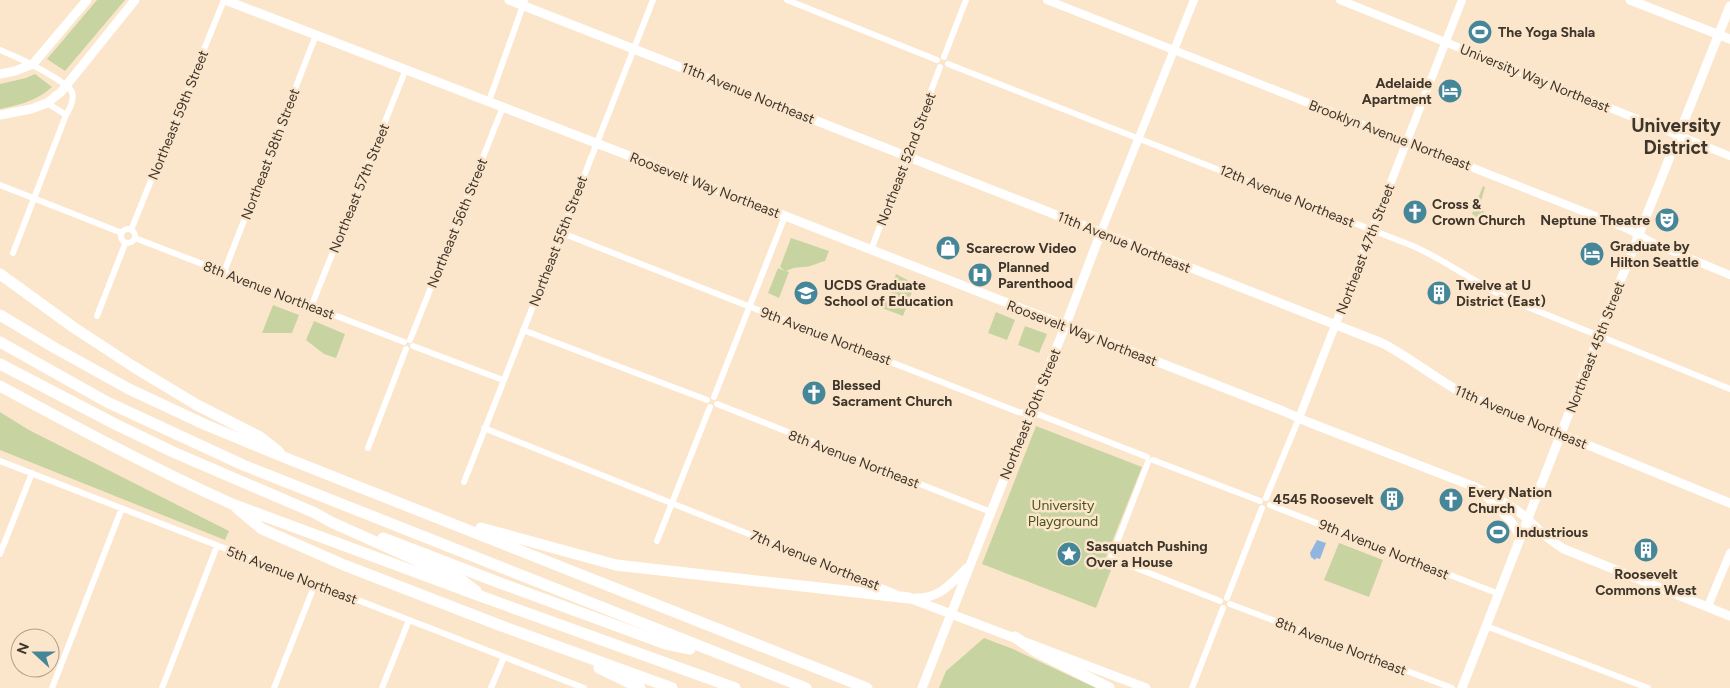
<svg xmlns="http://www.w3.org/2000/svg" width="1730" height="688" font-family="Figtree,sans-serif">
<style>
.green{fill:#c7d4a1}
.water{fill:#90b6e0}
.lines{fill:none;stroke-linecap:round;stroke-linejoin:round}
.minor{stroke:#fff;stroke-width:6}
.tertiary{stroke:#fff;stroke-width:8}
.secondary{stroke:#fff;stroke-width:9}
.motorway{stroke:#fff;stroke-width:11}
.labels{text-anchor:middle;stroke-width:5;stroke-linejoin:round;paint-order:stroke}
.poi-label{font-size:14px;font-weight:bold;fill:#3e352b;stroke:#fce6cb;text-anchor:start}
.street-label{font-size:14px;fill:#3e352b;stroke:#fce6cb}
.park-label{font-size:14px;fill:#495419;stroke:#fce6cb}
.district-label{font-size:19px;font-weight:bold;fill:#3e352b;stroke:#fce6cb}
</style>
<rect width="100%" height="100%" fill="#fce6cb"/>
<!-- green -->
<path class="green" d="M97 0H125L65 71 47 59Z
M35 74 52 87C37 101 19 105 0 109V84L26 78Z
M1483 186 1485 187 1480 205 1484 212 1483 216 1489 221 1487 224 1472 214Z
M791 238 829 251 825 261C819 262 818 264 813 265 803 269 798 265 786 271L789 272 779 298 768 293 778 268 785 271 780 267Z
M896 274 915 284 903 316 882 308 885 301 892 299 891 288Z
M273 305 299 315 292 333H262Z
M996 312 1015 320 1007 340 988 333Z
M314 321 345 334 336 358 324 354 306 340Z
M1025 326 1047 334 1039 353 1018 345Z
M0 412 29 430 229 531 225 540 0 450Z
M1036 426 1142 467 1102 567 1111 570 1096 608 982 564Z
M1339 543 1383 560 1369 597 1324 580Z
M984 638 1013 649 1096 688H939L946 671Z"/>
<!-- water -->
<path class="water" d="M1317 540 1326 543 1320 559 1316 558 1315 560 1311 557 1310 553Z"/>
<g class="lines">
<!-- minor -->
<path class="minor" d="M787 0 937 60
M0 50C20 58 38 67 57 79 61 82 67 85 70 89 76 96 71 107 66 115L13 253
M944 57 966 0
M948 64 1413 246C1449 262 1478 285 1513 301L1730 389
M489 101 525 0
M47 103 66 115
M0 185 122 233
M121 236a7 7 0 1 1 14 0a7 7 0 1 1-14 0Z
M131 230 224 0
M562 233 1018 412 1040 415 1147 457
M135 238 404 342
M871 250 940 67
M224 272 316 35
M311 307 406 69
M97 316 125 244
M523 330 707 400
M410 340 503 107
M413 346 503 380
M714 397 785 216
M717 404 991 512
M484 428 896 593
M368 448 406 349
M1153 460 1260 501
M0 461 584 688
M1148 462 1111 558 1220 601
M464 482 653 0
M1266 498 1299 418
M1270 505 1499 594
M657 541 710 407
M0 554 32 473
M1227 598 1262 508
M1230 604 1452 688
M1486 626 1648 688
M52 688 122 508
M162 688 217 546
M274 688 315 584
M382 688 409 620
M491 688 504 657
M1192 688 1223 608"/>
<!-- tertiary -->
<path class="tertiary" d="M1047 0 1628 229 1653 243 1730 275
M1340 0 1730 156
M1101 232 1194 0
M1299 418 1462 0
M1708 606 1730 553"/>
<!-- secondary -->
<path class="secondary" d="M225 0 775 212 1283 411 1308 422 1475 487C1490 495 1505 502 1519 512 1534 524 1546 539 1564 549L1730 616
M509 0 1382 343C1413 359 1439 382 1470 397L1730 503
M1630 0 1730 39
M0 74 15 71 33 64 87 0
M0 115 31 109 47 103 61 92 135 0
M1485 494C1496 508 1516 521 1520 539
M909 598 1146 688
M915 598C939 599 951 584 967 568
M922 688 991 512 1068 319 1101 232
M1462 688 1618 287 1730 6"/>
<!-- motorway -->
<path class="motorway" d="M0 274 73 327 134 367 197 405 260 437 279 452
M0 315 55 348 129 389 206 425 291 460 867 688
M0 342 107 402 243 465 806 688
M0 364 115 424 173 452 315 513 331 522 463 581 476 591
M0 386C76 427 152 468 232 504L483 597 735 688
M237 508 262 529 344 565 499 625 672 688
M481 528 616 565 909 598
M383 538 500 583 666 644 690 649
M1015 637 1035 651 1109 688
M599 668 640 688"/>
</g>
<!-- icons -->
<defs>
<symbol id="stadium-disc" viewBox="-11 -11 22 22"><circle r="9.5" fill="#458698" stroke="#fce6cb"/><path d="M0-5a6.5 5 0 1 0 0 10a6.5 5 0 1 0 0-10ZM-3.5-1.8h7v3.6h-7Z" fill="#fff"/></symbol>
<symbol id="hotel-disc" viewBox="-11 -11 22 22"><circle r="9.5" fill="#458698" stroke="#fce6cb"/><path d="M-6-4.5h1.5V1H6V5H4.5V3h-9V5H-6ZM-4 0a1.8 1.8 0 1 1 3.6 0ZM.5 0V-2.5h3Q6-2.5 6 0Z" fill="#fff"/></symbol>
<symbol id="church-disc" viewBox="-11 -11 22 22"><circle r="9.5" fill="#458698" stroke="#fce6cb"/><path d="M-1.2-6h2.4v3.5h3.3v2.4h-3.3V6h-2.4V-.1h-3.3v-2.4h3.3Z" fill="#fff"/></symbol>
<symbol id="theatre-disc" viewBox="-11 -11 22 22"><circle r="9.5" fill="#458698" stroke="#fce6cb"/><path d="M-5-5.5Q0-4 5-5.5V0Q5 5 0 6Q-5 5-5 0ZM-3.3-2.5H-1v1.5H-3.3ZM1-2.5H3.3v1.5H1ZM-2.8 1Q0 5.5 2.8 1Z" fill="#fff"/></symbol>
<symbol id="shop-disc" viewBox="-11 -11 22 22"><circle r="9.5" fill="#458698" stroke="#fce6cb"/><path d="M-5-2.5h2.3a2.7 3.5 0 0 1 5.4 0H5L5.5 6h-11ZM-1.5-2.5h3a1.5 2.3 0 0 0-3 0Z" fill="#fff"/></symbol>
<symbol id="hospital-disc" viewBox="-11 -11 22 22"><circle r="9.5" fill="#458698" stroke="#fce6cb"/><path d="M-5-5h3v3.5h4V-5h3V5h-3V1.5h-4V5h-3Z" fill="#fff"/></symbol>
<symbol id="university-disc" viewBox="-11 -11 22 22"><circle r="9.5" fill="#458698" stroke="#fce6cb"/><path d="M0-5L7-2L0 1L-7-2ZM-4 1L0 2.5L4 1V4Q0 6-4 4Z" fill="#fff"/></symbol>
<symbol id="building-disc" viewBox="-11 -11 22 22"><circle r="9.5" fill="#458698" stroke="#fce6cb"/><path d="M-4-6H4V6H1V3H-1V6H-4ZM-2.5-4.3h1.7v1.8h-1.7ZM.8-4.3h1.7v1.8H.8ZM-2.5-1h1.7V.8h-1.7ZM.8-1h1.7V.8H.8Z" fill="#fff"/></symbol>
<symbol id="sight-disc" viewBox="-11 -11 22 22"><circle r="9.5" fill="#458698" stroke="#fce6cb"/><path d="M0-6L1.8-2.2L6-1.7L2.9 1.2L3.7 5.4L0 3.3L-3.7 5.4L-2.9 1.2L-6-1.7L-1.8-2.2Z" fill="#fff"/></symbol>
</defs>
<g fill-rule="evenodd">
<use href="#stadium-disc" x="1466" y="18" width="28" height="28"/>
<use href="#hotel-disc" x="1436" y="77" width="28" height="28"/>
<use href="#church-disc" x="1401" y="198" width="28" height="28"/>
<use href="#theatre-disc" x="1653" y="206" width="28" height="28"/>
<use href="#shop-disc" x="934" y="234" width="28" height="28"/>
<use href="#hotel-disc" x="1578" y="240" width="28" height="28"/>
<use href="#hospital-disc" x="966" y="261" width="28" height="28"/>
<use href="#university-disc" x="792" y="279" width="28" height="28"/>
<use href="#building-disc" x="1425" y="279" width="28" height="28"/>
<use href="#church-disc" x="800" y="379" width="28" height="28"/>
<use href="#building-disc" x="1378" y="485" width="28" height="28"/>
<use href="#church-disc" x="1437" y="486" width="28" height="28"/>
<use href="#stadium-disc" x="1484" y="518" width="28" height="28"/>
<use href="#building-disc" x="1632" y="536" width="28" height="28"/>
<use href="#sight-disc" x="1055" y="540" width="28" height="28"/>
</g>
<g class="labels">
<!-- poi labels -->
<g class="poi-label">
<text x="1498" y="37">The Yoga Shala</text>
<text x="1432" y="88" text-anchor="end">Adelaide<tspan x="1432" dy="16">Apartment</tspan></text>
<text x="1432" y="209">Cross &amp;<tspan x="1432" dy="16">Crown Church</tspan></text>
<text x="1650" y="225" text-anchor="end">Neptune Theatre</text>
<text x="1610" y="251">Graduate by<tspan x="1610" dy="16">Hilton Seattle</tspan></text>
<text x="966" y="253">Scarecrow Video</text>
<text x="998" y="272">Planned<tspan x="998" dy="16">Parenthood</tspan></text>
<text x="824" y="290">UCDS Graduate<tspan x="824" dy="16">School of Education</tspan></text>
<text x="1456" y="290">Twelve at U<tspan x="1456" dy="16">District (East)</tspan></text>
<text x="832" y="390">Blessed<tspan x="832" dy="16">Sacrament Church</tspan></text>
<text x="1468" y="497">Every Nation<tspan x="1468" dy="16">Church</tspan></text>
<text x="1374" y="504" text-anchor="end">4545 Roosevelt</text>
<text x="1516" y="537">Industrious</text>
<text x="1086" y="551">Sasquatch Pushing<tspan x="1086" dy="16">Over a House</tspan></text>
<text x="1646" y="579" text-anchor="middle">Roosevelt<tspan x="1646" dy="16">Commons West</tspan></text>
</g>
<!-- street labels -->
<g class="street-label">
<text transform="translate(1535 78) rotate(22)" y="5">University Way Northeast</text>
<text transform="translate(748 93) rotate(22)" y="5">11th Avenue Northeast</text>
<text transform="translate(178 115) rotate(-68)" y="5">Northeast 59th Street</text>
<text transform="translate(1390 135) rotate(21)" y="5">Brooklyn Avenue Northeast</text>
<text transform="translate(270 154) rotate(-69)" y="5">Northeast 58th Street</text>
<text transform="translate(906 159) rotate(-69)" y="5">Northeast 52nd Street</text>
<text transform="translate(705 185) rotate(21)" y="5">Roosevelt Way Northeast</text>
<text transform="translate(359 188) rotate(-68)" y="5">Northeast 57th Street</text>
<text transform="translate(1287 196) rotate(22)" y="5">12th Avenue Northeast</text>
<text transform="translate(457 223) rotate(-68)" y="5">Northeast 56th Street</text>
<text transform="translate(558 241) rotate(-69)" y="5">Northeast 55th Street</text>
<text transform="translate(1124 242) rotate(22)" y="5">11th Avenue Northeast</text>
<text transform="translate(1365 249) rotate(-69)" y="5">Northeast 47th Street</text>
<text transform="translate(269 290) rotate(21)" y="5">8th Avenue Northeast</text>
<text transform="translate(1082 333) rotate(21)" y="5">Roosevelt Way Northeast</text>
<text transform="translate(826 336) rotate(21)" y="5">9th Avenue Northeast</text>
<text transform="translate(1595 347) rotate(-69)" y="5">Northeast 45th Street</text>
<text transform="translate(1030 414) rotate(-68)" y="5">Northeast 50th Street</text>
<text transform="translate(1521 417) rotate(23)" y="5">11th Avenue Northeast</text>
<text transform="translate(854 459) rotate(21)" y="5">8th Avenue Northeast</text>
<text transform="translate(1384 549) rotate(22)" y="5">9th Avenue Northeast</text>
<text transform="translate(815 560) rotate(22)" y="5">7th Avenue Northeast</text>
<text transform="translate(292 575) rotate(21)" y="5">5th Avenue Northeast</text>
<text transform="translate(1341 646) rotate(21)" y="5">8th Avenue Northeast</text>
</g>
<!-- park labels -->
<g class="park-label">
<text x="1063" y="510">University<tspan x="1063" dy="16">Playground</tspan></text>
</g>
<!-- district labels -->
<g class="district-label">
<text x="1676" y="132">University<tspan x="1676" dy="22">District</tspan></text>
</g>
</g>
<!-- north arrow -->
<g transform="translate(35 653) rotate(291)"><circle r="24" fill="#fce6cb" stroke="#b09f8b"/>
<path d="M0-4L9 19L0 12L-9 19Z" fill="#458698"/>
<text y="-8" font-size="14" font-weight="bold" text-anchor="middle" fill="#3e352b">N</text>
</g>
</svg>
